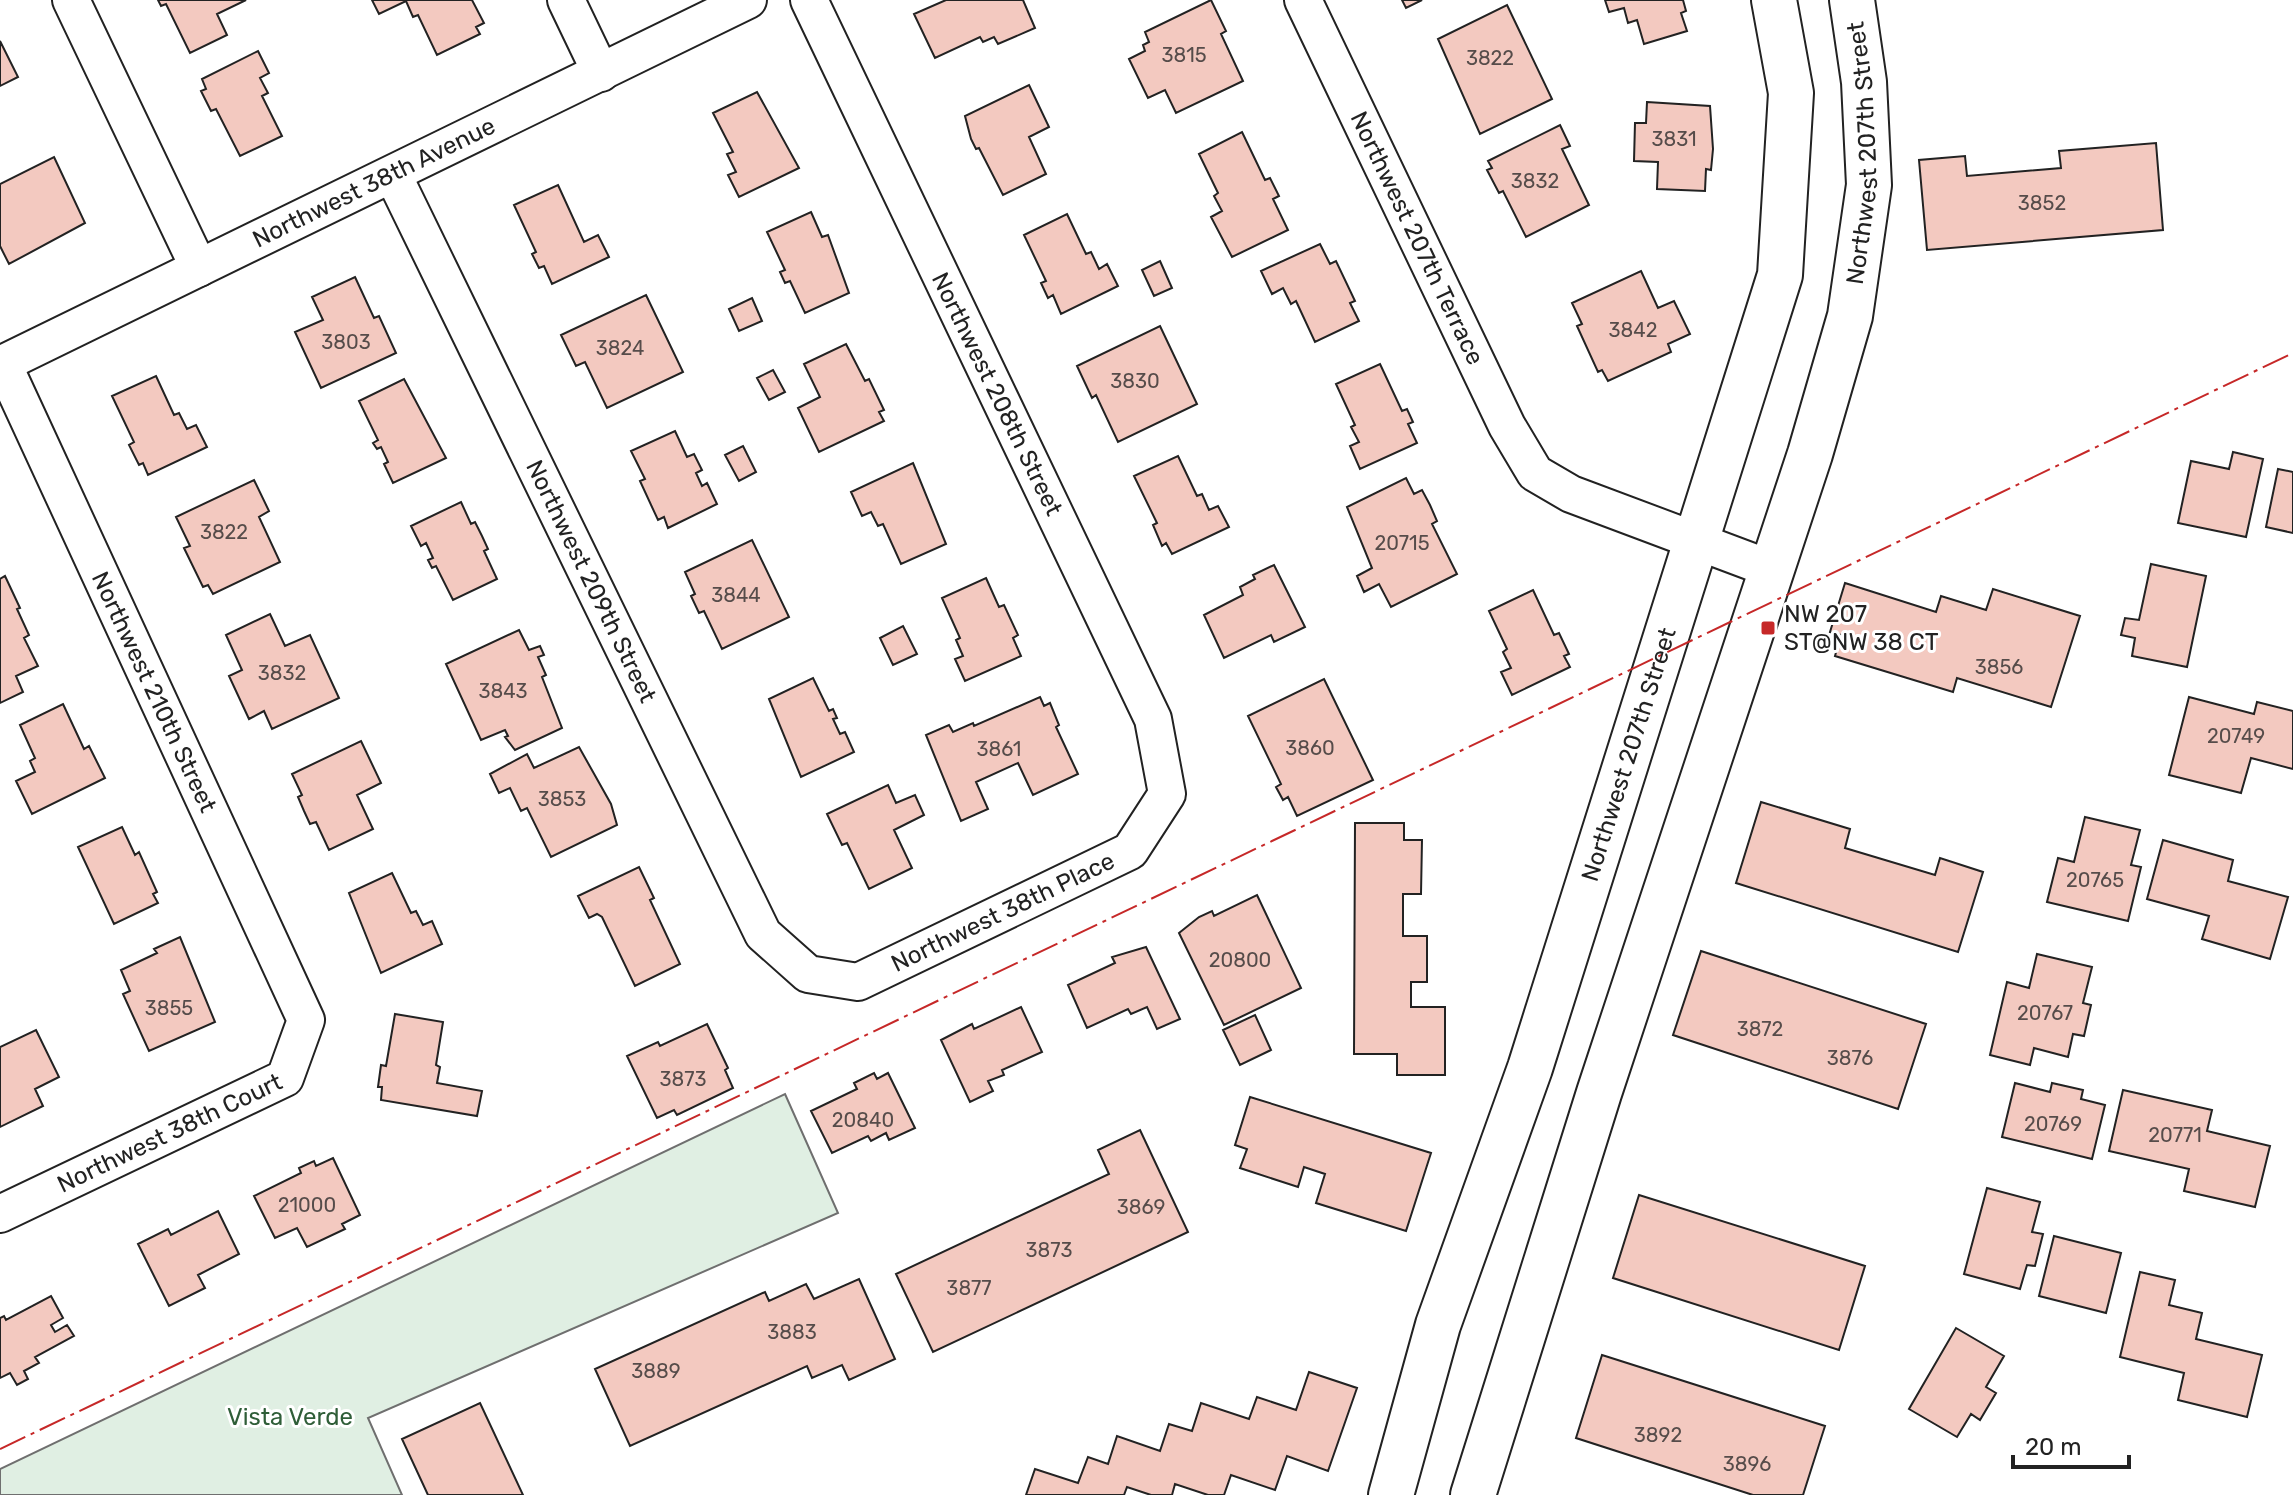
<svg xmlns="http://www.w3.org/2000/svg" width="2293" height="1495" font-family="Rubik,sans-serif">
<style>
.green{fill:#e0efe3;stroke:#6f6f6f;stroke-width:2}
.building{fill:#f3c9c0;stroke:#222;stroke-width:2}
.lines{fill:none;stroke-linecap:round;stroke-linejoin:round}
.street-casing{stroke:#222;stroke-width:40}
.secondary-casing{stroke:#222;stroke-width:48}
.street{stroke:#fff;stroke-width:36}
.secondary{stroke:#fff;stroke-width:44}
.power{stroke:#c62828;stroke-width:2;stroke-dasharray:28 6 4 6;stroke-linecap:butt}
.poi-dot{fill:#c62828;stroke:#fff;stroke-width:3}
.labels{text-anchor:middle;stroke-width:6;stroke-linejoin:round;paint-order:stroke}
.number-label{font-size:20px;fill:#564c4a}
.street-label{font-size:24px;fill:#222;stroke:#fff}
.poi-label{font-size:24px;fill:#222;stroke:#fff;text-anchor:start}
.park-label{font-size:24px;fill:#2f5e38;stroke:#fff}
</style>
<rect width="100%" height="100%" fill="#fff"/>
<!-- green -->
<path class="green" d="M785 1094 838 1213 368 1418 402 1495H0V1469Z"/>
<!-- building -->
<path class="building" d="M158 0H246L217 14 227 35 190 53 166 4 161 6Z
M372 0H472L484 23 476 27 480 34 437 55 418 15 413 17 406 1 379 14Z
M946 0H1023L1035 28 998 44 994 37 983 42 980 37 935 58 914 14Z
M1211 0 1226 31 1221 34 1243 81 1176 113 1165 90 1148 98 1129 59 1145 51 1143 45 1149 42 1145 32Z
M1402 0H1422L1406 8Z
M1605 0H1683L1686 11 1681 13 1687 31 1644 44 1637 20 1628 23 1624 8 1609 12Z
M1507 5 1552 99 1480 134 1438 39Z
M0 41 18 77 0 86Z
M258 51 269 73 260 78 268 93 262 96 282 136 240 156 216 109 211 111 201 91 206 89 202 79Z
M1029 85 1049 127 1029 137 1046 174 1003 195 979 148 976 149 971 139 965 116Z
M757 92 799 168 739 197 728 175 736 172 727 154 733 152 713 113Z
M1647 102 1710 106 1713 149 1711 170 1706 169 1705 191 1657 189 1658 162 1634 161 1635 123H1646Z
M1560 125 1570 146 1562 149 1589 205 1526 237 1503 191 1499 193 1487 170 1492 168 1488 161Z
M1242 132 1265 180 1270 178 1279 196 1273 199 1288 230 1232 257 1211 217 1222 211 1214 196 1218 193 1199 154Z
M2156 143 2163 230 1927 250 1919 160 1965 156 1967 176 2061 168 2059 151Z
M54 157 85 223 9 264 0 246V184Z
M558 185 584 242 598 235 609 257 552 284 544 266 539 268 532 254 536 252 514 205Z
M811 212 822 237 828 235 849 293 805 313 790 281 785 283 780 272 785 270 767 232Z
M1067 214 1086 254 1091 252 1099 269 1107 264 1118 286 1061 314 1053 295 1048 298 1041 283 1046 281 1024 235Z
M1320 244 1330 264 1336 261 1355 301 1350 303 1359 321 1315 342 1296 301 1291 304 1283 288 1272 294 1261 271Z
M1160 261 1172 288 1154 296 1142 270Z
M1641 271 1658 308 1674 301 1690 334 1668 344 1671 352 1608 381 1602 370 1598 372 1577 326 1582 324 1572 303Z
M355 277 374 318 379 316 396 353 321 388 295 332 323 320 312 297Z
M646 295 683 372 607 408 585 362 576 366 561 335Z
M752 298 762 321 739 331 729 309Z
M1160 326 1197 404 1118 442 1096 395 1092 398 1077 366Z
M846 344 865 381 869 379 884 410 879 412 884 421 819 452 798 408 820 397 804 364Z
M1380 364 1402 411 1407 409 1413 422 1408 424 1417 443 1360 469 1350 446 1359 442 1351 427 1355 425 1336 384Z
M773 370 785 392 769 400 757 378Z
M156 376 174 415 179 413 187 429 196 425 207 447 148 475 143 463 139 465 129 445 134 442 112 396Z
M404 379 446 458 393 483 384 464 388 462 381 447 377 449 373 443 378 440 359 401Z
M675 431 687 457 694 454 702 470 696 473 702 486 707 483 717 504 668 528 664 517 658 520 640 481 645 479 631 451Z
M743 446 756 472 739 481 725 455Z
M2233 452 2263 459 2246 537 2178 523 2191 461 2229 469Z
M1178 456 1197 496 1202 494 1209 510 1218 506 1229 527 1172 554 1166 543 1162 546 1153 525 1157 523 1134 476Z
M913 463 946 544 901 564 883 524 878 526 871 512 862 516 851 492Z
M2278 469 2293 472V533L2266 527Z
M1406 478 1414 494 1422 490 1430 505 1437 521 1432 524 1457 574 1391 607 1379 584 1364 592 1357 576 1372 568 1347 507Z
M254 480 269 511 259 517 280 562 213 594 208 585 203 587 184 548 190 546 176 517Z
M461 502 471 524 475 522 482 536 488 549 484 551 497 579 453 600 436 566 432 568 428 560 433 558 426 543 421 546 411 526Z
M752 540 789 617 722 649 704 611 699 613 691 596 695 594 685 572Z
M2151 564 2206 576 2187 667 2132 656 2135 638 2121 635 2125 618 2139 620Z
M1274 565 1305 627 1274 642 1271 635 1224 658 1204 615 1243 595 1240 587 1255 579 1253 575Z
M5 576 20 608 17 609 29 635 24 638 38 666 16 676 23 692 0 703V579Z
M986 578 999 607 1004 605 1018 635 1013 638 1021 656 965 681 955 659 963 656 956 640 960 638 942 598Z
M1845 583 1936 612 1941 596 1986 610 1993 589 2080 616 2051 707 1957 678 1953 692 1835 656 1841 635 1830 632Z
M1533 590 1554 635 1559 633 1569 654 1564 656 1570 667 1512 695 1501 672 1511 668 1503 652 1507 649 1489 611Z
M270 614 285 646 310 635 339 698 272 729 264 711 249 719 229 676 242 670 226 635Z
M903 626 917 654 893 665 880 638Z
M519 630 529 650 540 646 544 655 538 657 546 675 542 677 562 728 515 750 505 737 508 736 505 730 481 740 446 664Z
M813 678 829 711 833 709 837 718 833 719 840 734 845 732 854 752 801 777 769 699Z
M1324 679 1373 780 1297 816 1288 797 1283 800 1276 787 1281 784 1248 716Z
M1040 697 1044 706 1050 703 1059 725 1056 727 1078 774 1033 795 1018 763 976 782 988 809 961 821 926 735 949 725 953 732 973 723 974 726Z
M2189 697 2254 714 2257 702 2293 711V769L2251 758 2241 793 2169 775Z
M63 704 84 749 89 746 105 778 32 814 16 781 35 772 30 761 35 758 20 725Z
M361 741 381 783 357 795 373 829 329 850 316 822 310 824 304 811 298 797 302 795 292 774Z
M579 747 611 804 617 825 551 857 527 808 521 811 510 788 499 793 490 774 527 754 534 768Z
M888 785 896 803 915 795 924 815 894 830 912 868 869 889 847 843 842 845 827 814Z
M1761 802 1850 829 1845 848 1935 875 1940 858 1983 872 1958 952 1736 883Z
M2085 817 2140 830 2131 865 2141 867 2128 921 2047 902 2058 858 2074 862Z
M1355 823H1404V840H1422L1421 894H1403V936H1427V982H1411V1007H1445V1075H1397V1054H1354Z
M122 827 135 855 139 852 157 892 153 894 158 903 114 924 78 847Z
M2163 840 2233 860 2228 881 2288 897 2270 959 2202 939 2209 916 2147 899Z
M639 867 654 898 650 900 680 964 635 986 602 917 597 914 589 918 578 896Z
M392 873 411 913 416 911 423 925 432 921 442 944 381 973 349 893Z
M1257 895 1301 988 1224 1025 1179 933 1199 917 1212 911 1214 916Z
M180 937 215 1022 149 1051 123 994 130 991 121 970 157 953 154 949Z
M1146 947 1180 1019 1157 1029 1147 1007 1131 1014 1128 1009 1087 1028 1068 985 1115 963 1112 957Z
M1701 951 1926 1024 1898 1109 1673 1035Z
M2037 954 2092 967 2083 1003 2091 1005 2084 1036 2073 1034 2068 1057 2034 1048 2030 1065 1990 1055 2007 982 2029 988Z
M1021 1007 1042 1052 1002 1070 1004 1075 988 1081 993 1091 970 1102 941 1040 972 1024 974 1029Z
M395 1014 443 1022 436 1065 440 1067 437 1083 482 1091 477 1116 381 1100 382 1087H378L381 1065 386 1066Z
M1255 1015 1271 1050 1240 1065 1223 1030Z
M707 1024 728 1068 725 1070 733 1088 677 1115 674 1110 657 1118 627 1056 658 1042 660 1046Z
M36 1030 59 1077 35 1089 43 1106 0 1127V1047Z
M874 1073 877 1079 888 1073 915 1128 889 1140 886 1133 871 1141 868 1136 832 1153 811 1111 857 1089 854 1083Z
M2015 1083 2050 1092 2052 1083 2083 1090 2081 1099 2105 1105 2092 1159 2002 1137Z
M2123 1090 2212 1110 2207 1131 2270 1146 2255 1207 2184 1191 2189 1169 2109 1151Z
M1250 1097 1431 1153 1406 1231 1316 1203 1325 1174 1304 1167 1298 1187 1240 1168 1247 1149 1235 1145Z
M1140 1130 1188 1232 933 1352 896 1274 1109 1174 1098 1150Z
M333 1158 360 1215 342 1224 345 1229 307 1247 297 1228 275 1238 254 1196 301 1173 299 1168 314 1161 316 1166Z
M1987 1188 2040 1202 2032 1232 2043 1234 2035 1266 2027 1265 2020 1289 1964 1274Z
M1639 1195 1865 1266 1839 1350 1613 1278Z
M218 1211 239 1254 198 1275 205 1288 169 1306 138 1244 168 1229 171 1235Z
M2054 1236 2121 1253 2106 1313 2039 1296Z
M2140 1272 2175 1280 2169 1305 2202 1313 2196 1339 2262 1355 2247 1417 2178 1400 2184 1373 2120 1357Z
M859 1279 895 1359 849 1380 842 1365 812 1378 807 1366 630 1446 595 1369 765 1292 769 1301 806 1284 814 1299Z
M51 1296 63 1318 51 1325 55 1332 67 1325 74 1336 35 1357 39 1363 24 1371 28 1379 17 1385 10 1373 0 1378V1318L4 1316 6 1320Z
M1956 1328 2004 1356 1986 1387 1996 1393 1980 1420 1971 1414 1957 1437 1909 1409Z
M1602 1355 1825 1426 1803 1495H1753L1576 1438Z
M1309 1372 1357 1388 1328 1471 1287 1456 1275 1490 1231 1475 1224 1495H1208L1175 1484 1172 1495H1151L1127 1487 1124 1495H1026L1035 1469 1078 1483 1088 1457 1108 1464 1117 1436 1160 1451 1169 1424 1192 1431 1201 1403 1249 1419 1257 1397 1296 1410Z
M480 1403 523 1495H428L402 1439Z"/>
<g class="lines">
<defs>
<g id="street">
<path d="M71 0 199 268"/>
<path d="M566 0 601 73"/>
<path id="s1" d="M1303 0 1507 426 1535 473 1571 494 1771 569"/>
<path id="s2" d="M393 175 763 934 808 974 858 982 1130 851 1167 794 1153 719 809 0"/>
<path id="s3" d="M0 365 748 0"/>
<path id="s4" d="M0 1214 285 1078 306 1020 3 364"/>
</g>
<g id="secondary">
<path id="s5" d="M1391 1495 1438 1325 1530 1068 1780 275 1791 93 1774 0"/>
<path id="s6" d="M1473 1495 1599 1093 1810 454 1850 316 1869 185 1864 82 1852 0"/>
</g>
</defs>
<!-- street casing -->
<use href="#street" class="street-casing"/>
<!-- secondary casing -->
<use href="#secondary" class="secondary-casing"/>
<!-- street -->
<use href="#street" class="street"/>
<!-- secondary -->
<use href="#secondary" class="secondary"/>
<!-- power -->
<path class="power" d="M0 1449 2293 353"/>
</g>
<!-- markers -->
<rect class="poi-dot" x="1760" y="620" width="16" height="16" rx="4"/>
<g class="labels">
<!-- number labels -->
<g class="number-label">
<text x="1184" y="62">3815</text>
<text x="1490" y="65">3822</text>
<text x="1674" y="146">3831</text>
<text x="1535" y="188">3832</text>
<text x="2042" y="210">3852</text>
<text x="1633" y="337">3842</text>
<text x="346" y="349">3803</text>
<text x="620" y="355">3824</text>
<text x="1135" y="388">3830</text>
<text x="224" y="539">3822</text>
<text x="1402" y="550">20715</text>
<text x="736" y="602">3844</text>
<text x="1999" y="674">3856</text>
<text x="282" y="680">3832</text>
<text x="503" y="698">3843</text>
<text x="2236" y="743">20749</text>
<text x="1310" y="755">3860</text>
<text x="999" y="756">3861</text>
<text x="562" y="806">3853</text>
<text x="2095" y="887">20765</text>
<text x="1240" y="967">20800</text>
<text x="169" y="1015">3855</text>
<text x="2045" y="1020">20767</text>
<text x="1760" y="1036">3872</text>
<text x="1850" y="1065">3876</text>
<text x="683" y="1086">3873</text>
<text x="863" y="1127">20840</text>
<text x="2053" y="1131">20769</text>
<text x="2175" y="1142">20771</text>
<text x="307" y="1212">21000</text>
<text x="1141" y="1214">3869</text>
<text x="1049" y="1257">3873</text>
<text x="969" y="1295">3877</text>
<text x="792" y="1339">3883</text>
<text x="656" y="1378">3889</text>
<text x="1658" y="1442">3892</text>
<text x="1747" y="1471">3896</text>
</g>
<!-- street labels -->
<g class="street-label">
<text dy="8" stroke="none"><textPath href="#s6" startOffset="1402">Northwest 207th Street</textPath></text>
<text dy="8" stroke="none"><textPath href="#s3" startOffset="416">Northwest 38th Avenue</textPath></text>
<text dy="8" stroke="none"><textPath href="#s1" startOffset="264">Northwest 207th Terrace</textPath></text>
<text transform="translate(997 394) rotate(64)" y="8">Northwest 208th Street</text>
<text dy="8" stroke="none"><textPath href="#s2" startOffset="452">Northwest 209th Street</textPath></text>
<text transform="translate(154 692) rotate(65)" y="8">Northwest 210th Street</text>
<text dy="8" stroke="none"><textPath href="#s5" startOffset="778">Northwest 207th Street</textPath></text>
<text dy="8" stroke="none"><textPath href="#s2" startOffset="1116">Northwest 38th Place</textPath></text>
<text dy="8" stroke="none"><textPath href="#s4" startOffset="188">Northwest 38th Court</textPath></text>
</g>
<!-- poi labels -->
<g class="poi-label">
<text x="1784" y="622">NW 207<tspan x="1784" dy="28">ST@NW 38 CT</tspan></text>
</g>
<!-- park labels -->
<g class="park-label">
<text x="290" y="1425">Vista Verde</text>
</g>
</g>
<!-- scale -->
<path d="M2013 1455v12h116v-12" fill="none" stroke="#222222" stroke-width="4"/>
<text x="2025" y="1455" font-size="24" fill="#222222" stroke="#ffffff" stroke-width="6" paint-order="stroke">20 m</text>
</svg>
